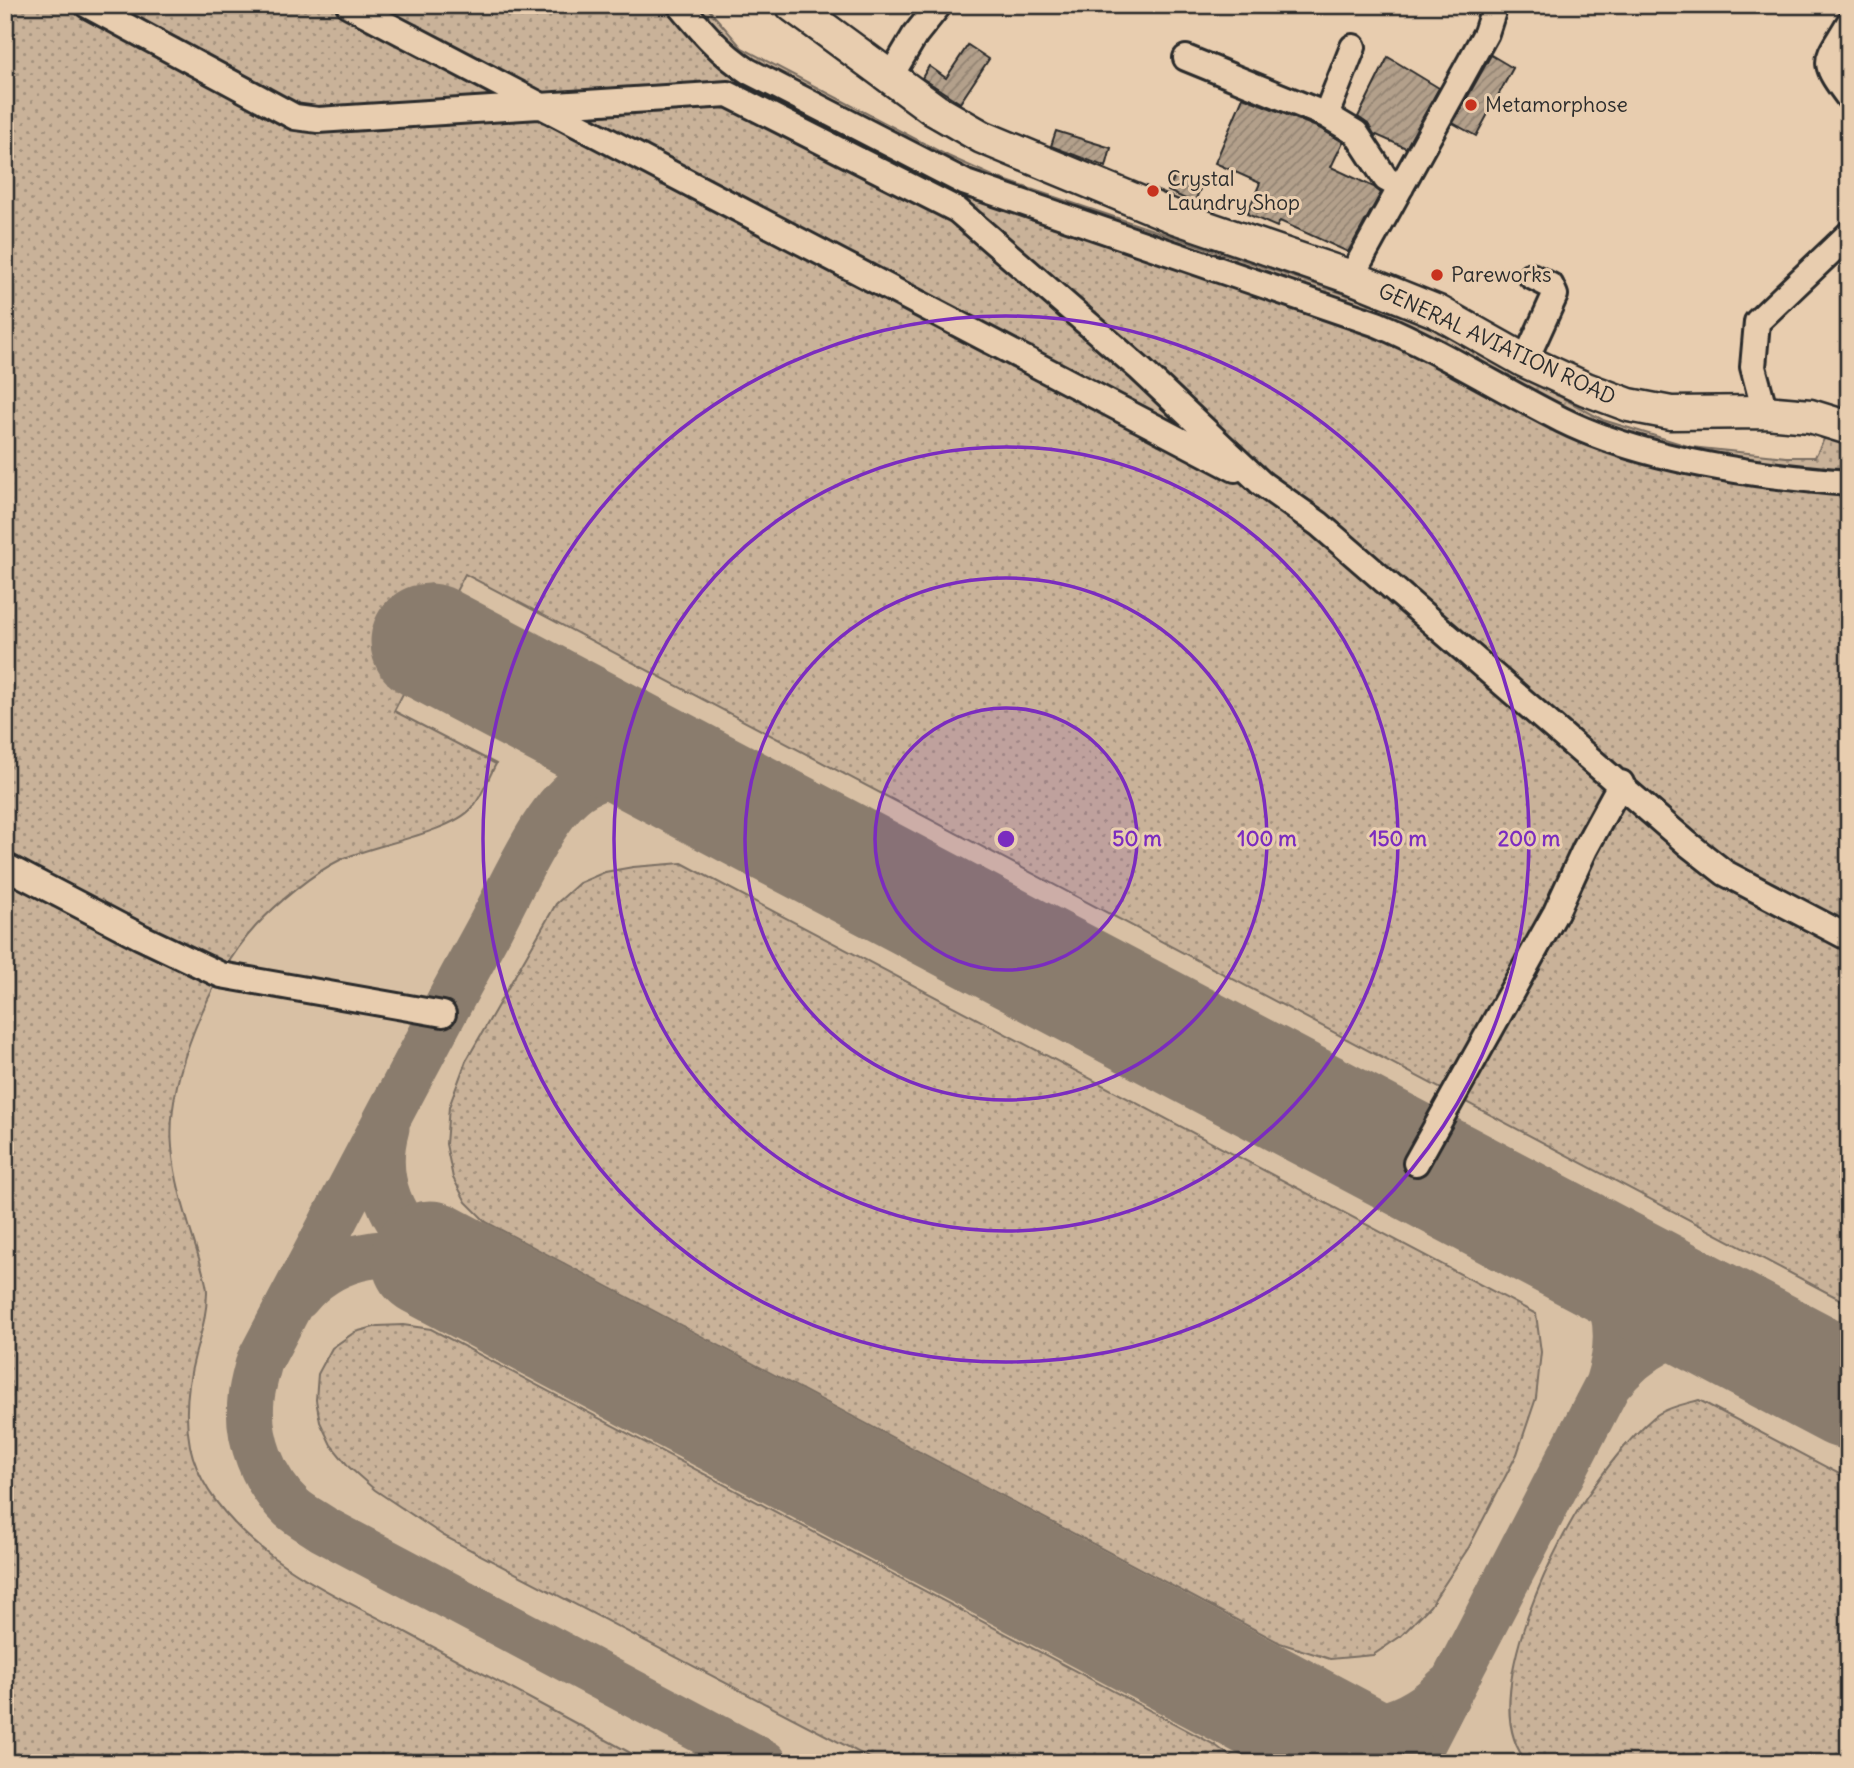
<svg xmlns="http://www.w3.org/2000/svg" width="1854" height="1768" font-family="Delius,sans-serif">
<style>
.built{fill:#d8c0a4}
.grass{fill:url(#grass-dots);stroke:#7a6e62;stroke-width:2}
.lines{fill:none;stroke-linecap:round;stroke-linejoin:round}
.taxiway{stroke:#8a7c6d;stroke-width:47}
.runway{stroke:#8a7c6d;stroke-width:117}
.building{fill:url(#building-hatch);stroke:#2b2b2b;stroke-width:2}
.minor-casing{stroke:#2b2b2b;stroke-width:30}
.major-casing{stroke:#2b2b2b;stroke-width:37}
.minor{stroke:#e8cdaf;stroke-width:24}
.major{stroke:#e8cdaf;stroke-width:32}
.ring{fill:none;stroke:#7b2cbf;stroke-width:3.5}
.poi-dot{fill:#c8321e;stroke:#e8cdaf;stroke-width:2.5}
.labels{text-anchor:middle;stroke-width:6;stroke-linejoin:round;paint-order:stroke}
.poi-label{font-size:21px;fill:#2b2b2b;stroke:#e8cdaf;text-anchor:start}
.street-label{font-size:21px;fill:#2b2b2b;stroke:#e8cdaf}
.centre{fill:#7b2cbf;stroke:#e8cdaf;stroke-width:3.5}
.ring-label{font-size:21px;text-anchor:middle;font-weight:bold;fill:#7b2cbf;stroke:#e8cdaf;stroke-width:6;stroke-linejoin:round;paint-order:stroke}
</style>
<defs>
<pattern id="grass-dots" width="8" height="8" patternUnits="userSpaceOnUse" patternTransform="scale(1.75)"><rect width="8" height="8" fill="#c9b299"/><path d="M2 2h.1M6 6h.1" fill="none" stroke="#a3917d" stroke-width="1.8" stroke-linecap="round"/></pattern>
<pattern id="building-hatch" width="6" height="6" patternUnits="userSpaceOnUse" patternTransform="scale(1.75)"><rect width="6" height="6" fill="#b3a08b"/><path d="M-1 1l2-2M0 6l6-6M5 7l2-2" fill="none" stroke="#928372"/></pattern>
</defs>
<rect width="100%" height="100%" fill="#e8cdaf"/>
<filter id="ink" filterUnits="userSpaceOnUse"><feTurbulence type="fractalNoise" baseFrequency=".0143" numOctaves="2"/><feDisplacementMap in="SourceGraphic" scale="14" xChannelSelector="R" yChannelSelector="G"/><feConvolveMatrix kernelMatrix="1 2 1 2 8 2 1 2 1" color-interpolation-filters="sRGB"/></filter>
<g filter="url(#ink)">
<!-- built -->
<path class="built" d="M5 5H705L742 48 948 156 995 177 1413 317 1603 420 1691 447 1786 457H1815L1827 433 1849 445V1763H5Z"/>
<!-- grass -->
<path class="grass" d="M5 5H705L742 48 948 156 995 177 1413 317 1603 420 1691 447 1786 457H1815L1827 433 1849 445V1304L465 574 394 711 496 764C488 778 482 797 472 808 450 833 372 845 340 860 313 873 276 904 256 926 210 976 166 1079 172 1147 175 1187 190 1227 201 1265 203 1274 207 1283 207 1292 207 1315 201 1333 195 1355 187 1385 184 1415 190 1446 200 1493 237 1530 274 1558 315 1588 366 1611 411 1635 490 1677 570 1720 649 1763H5Z
M682 863 1536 1314 1541 1352 1536 1398 1517 1454 1469 1547 1430 1606 1401 1636 1373 1655 1330 1659 1280 1643 486 1222 466 1202 453 1178 446 1144 449 1107 466 1061 556 904 579 883 605 872 633 867Z
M403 1325 431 1329 1215 1745 1239 1763H879L444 1536 375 1490 349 1467 331 1445 320 1422 316 1400 318 1374 332 1348 355 1332 378 1326Z
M1699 1400 1849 1479V1763H1528C1475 1706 1549 1554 1585 1499 1605 1470 1627 1440 1654 1417 1665 1408 1685 1404 1699 1400Z"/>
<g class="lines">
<!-- taxiway -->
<path class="taxiway" d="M689 779C652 769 610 766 577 789 543 814 511 888 490 927 411 1071 336 1217 259 1362 256 1374 252 1387 251 1399 247 1438 263 1481 292 1508 301 1516 313 1522 323 1529L764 1763
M386 1128C371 1182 393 1222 430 1259
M297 1297C330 1257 381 1246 430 1259
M1608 1384C1641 1345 1673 1328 1724 1326
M1309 1725C1364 1734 1406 1729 1447 1688
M1412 1763 1608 1384C1626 1329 1615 1286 1573 1246"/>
<!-- runway -->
<path class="runway" d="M429 642 1849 1391
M430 1259 1379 1763"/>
</g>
<!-- building -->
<path class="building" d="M968 45 989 59 960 103 922 78 929 66 946 78Z
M1491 55 1513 68 1476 136 1453 123Z
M1388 57 1439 88 1406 148 1374 134 1368 124 1358 117Z
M1243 97 1319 128 1343 142 1331 167 1374 187 1381 193 1348 252 1280 221 1277 227 1247 214 1260 183 1215 163Z
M1056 131 1111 148 1106 167 1051 146Z
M1175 175 1201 187 1194 203 1168 191Z"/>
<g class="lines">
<defs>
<path id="minor" d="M87 5 295 117 318 120 728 94 957 210 1140 369 1261 483 1319 524 1688 844 1725 873 1849 938
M349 5 1235 469
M680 5C701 30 720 53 748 71L966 183 1377 324C1441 351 1500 389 1562 420 1645 461 1757 476 1849 483
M1849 23C1826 63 1819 58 1849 98
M1186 58 1326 115 1356 133 1386 179 1401 187
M890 77 915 35 939 5
M1326 115 1353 47
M1351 277 1486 33 1495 5
M1525 361 1555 295 1551 286 1531 276
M1765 412 1753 367 1757 322 1849 234
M5 866 141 937 221 975 443 1014
M1416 1163 1556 912 1585 849 1621 783"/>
<path id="major" d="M792 5 935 110 982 137 1175 217 1351 277 1438 312 1525 361 1586 389 1629 405 1671 413 1765 412 1810 416 1849 428"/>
</defs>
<!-- minor casing -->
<use href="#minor" class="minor-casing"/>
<!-- major casing -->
<use href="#major" class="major-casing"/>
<!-- minor -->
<use href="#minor" class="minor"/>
<!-- major -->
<use href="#major" class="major"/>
</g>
</g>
<!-- distance rings -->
<circle cx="1006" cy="839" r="131" fill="#7b2cbf" fill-opacity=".12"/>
<g class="ring">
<circle cx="1006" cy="839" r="131"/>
<circle cx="1006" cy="839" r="261"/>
<circle cx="1006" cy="839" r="392"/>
<circle cx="1006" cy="839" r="523"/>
</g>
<!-- markers -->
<g class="poi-dot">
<circle cx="1471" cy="105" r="7"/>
<circle cx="1153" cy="191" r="7"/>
<circle cx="1437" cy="275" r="7"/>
</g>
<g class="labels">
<!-- poi labels -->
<g class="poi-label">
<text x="1485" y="112">Metamorphose</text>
<text x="1167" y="186">Crystal<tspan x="1167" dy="24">Laundry Shop</tspan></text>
<text x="1451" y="282">Pareworks</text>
</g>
<!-- street labels -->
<g class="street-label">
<text transform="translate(1497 344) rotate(25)" y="7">GENERAL AVIATION ROAD</text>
</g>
</g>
<circle cx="1006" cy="839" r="10" class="centre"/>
<g class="ring-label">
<text x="1137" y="846">50 m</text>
<text x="1267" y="846">100 m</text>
<text x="1398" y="846">150 m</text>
<text x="1529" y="846">200 m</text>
</g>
<!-- margin -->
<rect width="1854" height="1768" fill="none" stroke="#e8cdaf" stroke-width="28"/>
<rect x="14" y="14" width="1826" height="1740" fill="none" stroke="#2b2b2b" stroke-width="2.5" filter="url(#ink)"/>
</svg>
